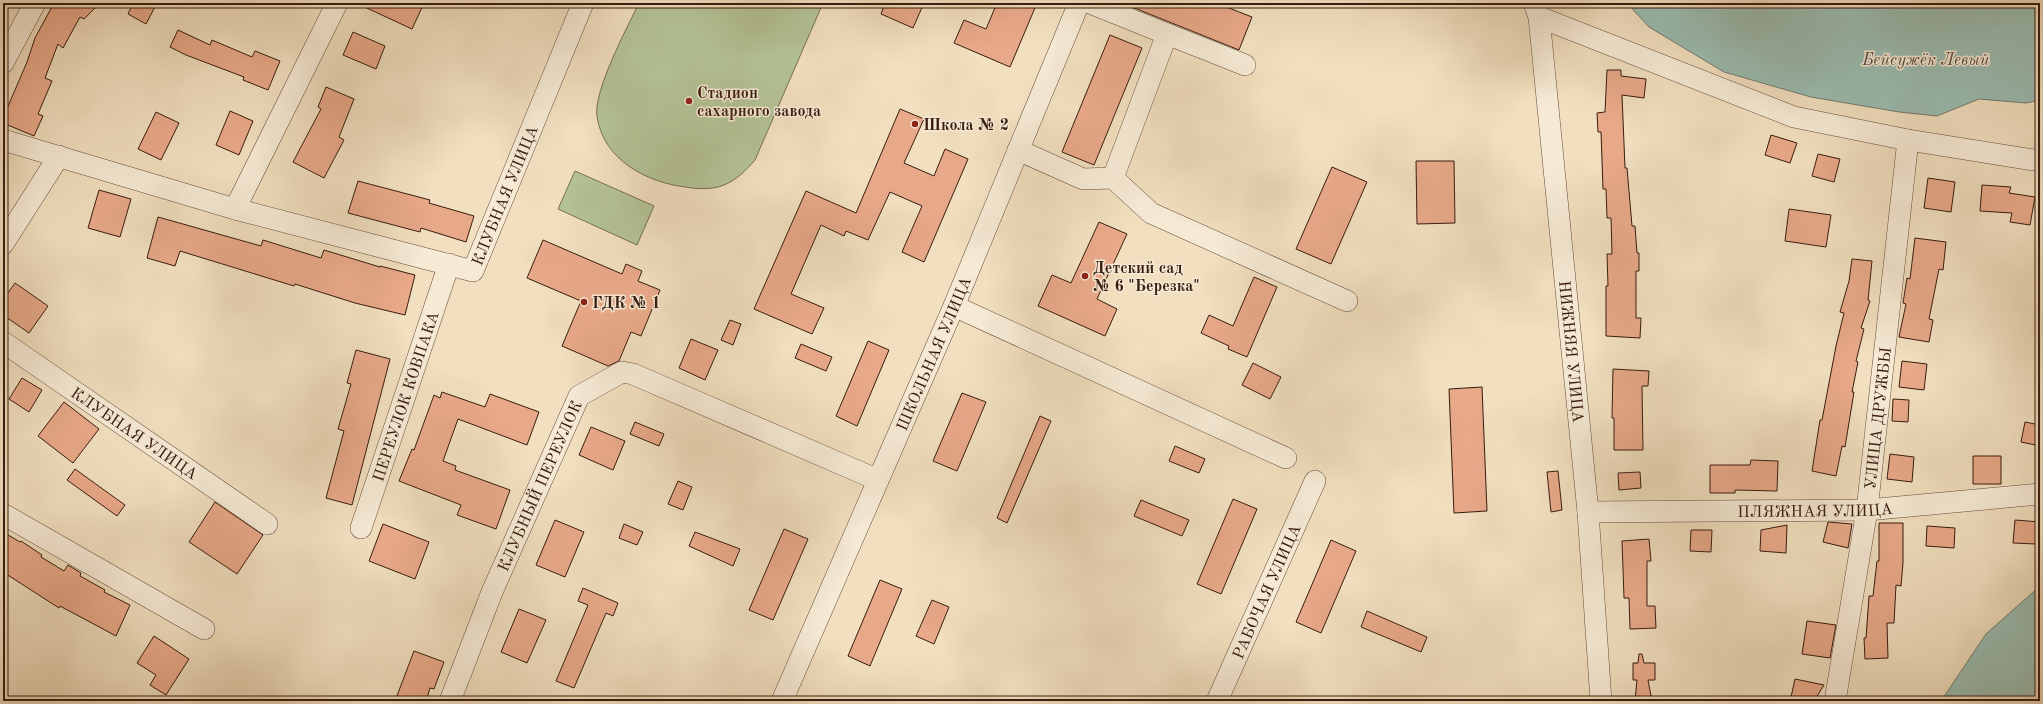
<svg xmlns="http://www.w3.org/2000/svg" width="2043" height="704" font-family="'Old Standard TT',serif">
<style>
.green{fill:#b4c396;stroke:#766f52}
.water{fill:#9bbdb2;stroke:#737c71}
.building{fill:#e8a989;stroke:#381b0f}
.lines{fill:none;stroke-linecap:round;stroke-linejoin:round}
.minor-casing{stroke:#664c3b;stroke-width:22}
.minor{stroke:#f6ead5;stroke-width:21}
.poi-dot{fill:#8f2418;stroke:#f6ead5;stroke-width:1.5}
.labels{text-anchor:middle;stroke-width:3;stroke-linejoin:round;paint-order:stroke}
.poi-label{font-size:16px;font-weight:bold;fill:#381b0f;stroke:#f6ead5;text-anchor:start}
.street-label{font-size:16px;fill:#381b0f;stroke:#f6ead5}
.water-label{font-size:17px;font-style:italic;fill:#564c40;stroke:#f6ead5}
</style>
<rect width="100%" height="100%" fill="#f1dfbf"/>
<filter id="stains"><feTurbulence type="fractalNoise" baseFrequency=".005" numOctaves="4"/><feColorMatrix values="0 0 0 0 .2 0 0 0 0 .09 0 0 0 0 .02 0 0 0 .5 -.17"/></filter>
<radialGradient id="worn" r=".72"><stop offset=".6" stop-color="#630" stop-opacity="0"/><stop offset="1" stop-color="#630" stop-opacity=".3"/></radialGradient>
<!-- green -->
<path class="green" d="M639 3H823L755 160C745 171 738 179 724 185 712 190 698 189 685 187 646 182 604 160 597 117 593 91 627 28 639 3Z
M575 171 654 206 637 245 558 209Z"/>
<!-- water -->
<path class="water" d="M1627 3H2040V100L2026 103 1979 99 1937 116 1899 112 1811 97 1724 72 1649 27Z
M2040 586V701H1941L1986 634Z"/>
<!-- building -->
<path class="building" d="M54 3H100L84 19 80 17 63 48 58 44 45 78 52 81 38 114 43 116 34 136 3 123V118L27 62 35 38Z
M133 3H157L146 24 128 14Z
M356 3H424L412 29Z
M885 3H924L913 28 881 14Z
M997 3H1037L1010 67 954 43 964 20 986 29Z
M1122 3H1216L1252 17 1239 50Z
M178 30 210 45 212 40 252 57 255 51 280 61 268 90 243 80 244 77 186 55 170 47Z
M353 32 385 46 376 69 343 55Z
M1110 35 1142 48 1094 165 1062 152Z
M1607 70H1621V76L1646 79 1644 98 1622 95 1625 168H1627L1632 226H1635L1637 253H1639V271H1636V318H1641L1640 338 1606 336V286H1608L1607 254H1612L1611 218H1607L1606 189H1603L1601 132H1598L1597 113 1605 112Z
M326 87 354 99 339 137 344 140 324 178 293 162 321 109 318 107Z
M900 109 924 119 904 163 934 176 945 149 968 159 924 262 902 252 922 206 890 192 868 240 846 231 844 236 821 225 791 294 824 308 812 334 754 309 806 191 856 213Z
M230 111 253 121 239 155 216 145Z
M156 112 179 123 161 160 138 149Z
M1771 135 1797 143 1790 163 1765 155Z
M1818 154 1840 159 1834 182 1812 176Z
M1416 161H1454L1455 223 1417 224Z
M1332 167 1367 182 1331 264 1296 249Z
M1928 178 1955 182 1951 212 1924 208Z
M358 181 430 200 429 203 474 216 466 242 421 228 420 232 348 213Z
M1982 185 2011 187 2009 193 2035 197 2030 225 2010 222 2012 213 1980 211Z
M99 190 131 199 120 237 88 228Z
M1789 209 1831 215 1826 247 1785 241Z
M158 217 261 246 263 240 321 258 324 250 380 267V266L415 275 405 315 355 303 295 284 294 286 180 251 175 266 147 258Z
M1099 222 1127 234 1097 299 1117 309 1105 336 1038 306 1052 275 1071 283Z
M1915 238 1946 242 1943 270 1939 269 1929 319 1933 320 1929 342 1899 337 1906 304 1903 303 1907 278 1910 279Z
M543 240 622 274 626 264 642 271 638 281 660 290 641 336 631 332 619 361 608 366 562 346 581 301 527 278Z
M1852 259 1872 261 1868 300 1870 301 1861 328 1864 329 1856 361 1858 362 1852 392H1854L1845 447 1842 446 1836 476 1812 471 1820 420H1822L1836 346 1844 313 1840 312 1849 281Z
M1254 277 1277 287 1247 357 1228 349 1229 346 1201 333 1209 315 1233 326Z
M15 283 48 306 29 333 3 315V300Z
M730 320 741 324 733 345 721 340Z
M691 339 718 350 705 380 679 368Z
M868 341 889 350 857 426 836 416Z
M801 344 832 357 826 371 795 358Z
M356 350 390 359 352 505 326 498 344 431 338 429 351 384 347 383Z
M1902 361 1927 364 1924 390 1899 387Z
M1253 363 1281 377 1270 399 1242 385Z
M1613 369 1649 371 1648 386H1642L1643 450H1614V418H1612Z
M22 378 42 390 29 412 9 399Z
M1482 387 1487 511 1454 513 1449 389Z
M442 392 485 407 490 394 539 412 527 445 458 419 443 461 456 466 455 470 510 490 496 529 457 515 461 505 399 481 412 449 414 450 434 395 440 398Z
M962 393 986 402 957 471 933 461Z
M1893 399 1909 400 1908 422 1892 421Z
M64 402 99 429 73 463 38 436Z
M1040 416 1051 421 1007 523 997 518Z
M635 422 664 434 659 446 630 434Z
M2025 422 2040 425V446L2021 442Z
M591 427 625 441 613 470 579 455Z
M1175 446 1205 459 1199 473 1169 461Z
M1890 454 1914 457 1912 482 1887 479Z
M1973 456H2001V484H1973Z
M1751 460 1778 461 1777 491 1735 490V493H1710V465H1750Z
M75 469 125 505 117 516 67 480Z
M1558 471 1562 510 1551 512 1547 472Z
M1640 472 1641 488 1619 490 1618 473Z
M678 481 692 487 683 510 668 504Z
M1233 499 1257 509 1221 594 1197 584Z
M1141 500 1189 520 1182 536 1134 516Z
M215 502 263 535 237 574 189 542Z
M555 520 584 532 565 577 536 565Z
M2015 520 2040 522V533L2036 544 2013 543Z
M1828 522 1852 524 1848 548 1823 542Z
M1879 523H1903V563L1901 586 1896 585 1894 623H1887L1888 658 1865 659 1864 638H1866L1869 596H1873L1877 561H1879Z
M383 524 429 542 415 579 369 561Z
M624 524 643 532 637 545 619 538Z
M1787 525 1786 553 1760 551 1761 530Z
M1927 526 1955 528 1954 548 1926 546Z
M784 529 808 539 773 620 749 610Z
M1691 530H1712L1711 552 1690 551Z
M3 532 20 542 21 541 42 555 41 557 64 571 68 565 81 573 80 576 105 590 104 592 130 605 116 636 60 606 59 608 3 572Z
M695 532 740 549 733 566 689 546Z
M1649 539 1651 561H1647V606H1655L1656 628 1630 629 1629 598H1624L1622 541Z
M1331 540 1356 551 1321 633 1296 622Z
M880 580 902 589 870 666 848 656Z
M583 588 618 603 613 616 606 613 574 688 556 681 588 605 578 601Z
M932 600 949 607 934 644 916 636Z
M519 609 546 620 527 663 501 652Z
M1367 611 1427 637 1421 652 1361 627Z
M1807 621 1836 625 1830 658 1802 654Z
M154 636 189 659 166 695 150 685 156 675 137 663Z
M414 651 444 662 434 689 430 688 426 701H395Z
M1639 654H1642L1644 663H1655V680H1648L1652 701H1635L1637 680H1633V663H1638Z
M1795 679 1824 685 1814 701H1810L1791 697Z"/>
<g class="lines">
<defs>
<g id="minor">
<path d="M1090 3 1167 34 1113 178 1151 213 1347 301"/>
<path id="s1" d="M1534 3 1539 17 1588 512 1601 701"/>
<path d="M1539 17 1794 117 1908 140 2040 161"/>
<path d="M1167 34 1245 65"/>
<path d="M3 63 35 3"/>
<path id="s2" d="M3 140 235 209 473 271 583 3"/>
<path d="M1018 150 1083 179 1113 178"/>
<path d="M235 209 337 3"/>
<path d="M3 244 59 156"/>
<path d="M954 306 1286 458"/>
<path id="s3" d="M3 342 267 524"/>
<path id="s4" d="M1588 512 1867 510 2040 494"/>
<path d="M3 514 204 629"/>
<path id="s5" d="M361 528 449 264"/>
<path id="s6" d="M1836 695 1867 510 1908 140"/>
<path id="s7" d="M450 701 492 592 579 396 622 372 633 374 878 480"/>
<path id="s8" d="M782 701 954 306 1079 3"/>
<path id="s9" d="M1217 701 1315 481"/>
</g>
</defs>
<!-- minor casing -->
<use href="#minor" class="minor-casing"/>
<!-- minor -->
<use href="#minor" class="minor"/>
</g>
<!-- markers -->
<g class="poi-dot">
<circle cx="689" cy="101" r="4"/>
<circle cx="915" cy="124" r="4"/>
<circle cx="1085" cy="276" r="4"/>
<circle cx="584" cy="302" r="4"/>
</g>
<g class="labels">
<!-- poi labels -->
<g class="poi-label">
<text x="697" y="98">Стадион<tspan x="697" dy="18">сахарного завода</tspan></text>
<text x="923" y="130">Школа № 2</text>
<text x="1093" y="273">Детский сад<tspan x="1093" dy="18">№ 6 "Березка"</tspan></text>
<text x="592" y="308">ГДК № 1</text>
</g>
<!-- street labels -->
<g class="street-label">
<text dy="6" stroke="none"><textPath href="#s2" startOffset="570">КЛУБНАЯ УЛИЦА</textPath></text>
<text dy="6" stroke="none"><textPath href="#s1" startOffset="351">НИЖНЯЯ УЛИЦА</textPath></text>
<text dy="6" stroke="none"><textPath href="#s8" startOffset="379">ШКОЛЬНАЯ УЛИЦА</textPath></text>
<text dy="6" stroke="none"><textPath href="#s5" startOffset="139">ПЕРЕУЛОК КОВПАКА</textPath></text>
<text dy="6" stroke="none"><textPath href="#s6" startOffset="280">УЛИЦА ДРУЖБЫ</textPath></text>
<text dy="6" stroke="none"><textPath href="#s3" startOffset="160">КЛУБНАЯ УЛИЦА</textPath></text>
<text dy="6" stroke="none"><textPath href="#s7" startOffset="233">КЛУБНЫЙ ПЕРЕУЛОК</textPath></text>
<text dy="6" stroke="none"><textPath href="#s4" startOffset="227">ПЛЯЖНАЯ УЛИЦА</textPath></text>
<text dy="6" stroke="none"><textPath href="#s9" startOffset="120">РАБОЧАЯ УЛИЦА</textPath></text>
</g>
<!-- water labels -->
<g class="water-label">
<text x="1926" y="65">Бейсужёк Левый</text>
</g>
</g>
<!-- margin -->
<rect width="2043" height="704" fill="none" stroke="#f1dfbf" stroke-width="16"/>
<rect x="4" y="4" width="2035" height="696" fill="none" stroke="#381b0f" stroke-width="2"/>
<rect x="8" y="8" width="2027" height="688" fill="none" stroke="#381b0f"/>
<rect width="100%" height="100%" filter="url(#stains)"/>
<rect width="100%" height="100%" fill="url(#worn)"/>
</svg>
